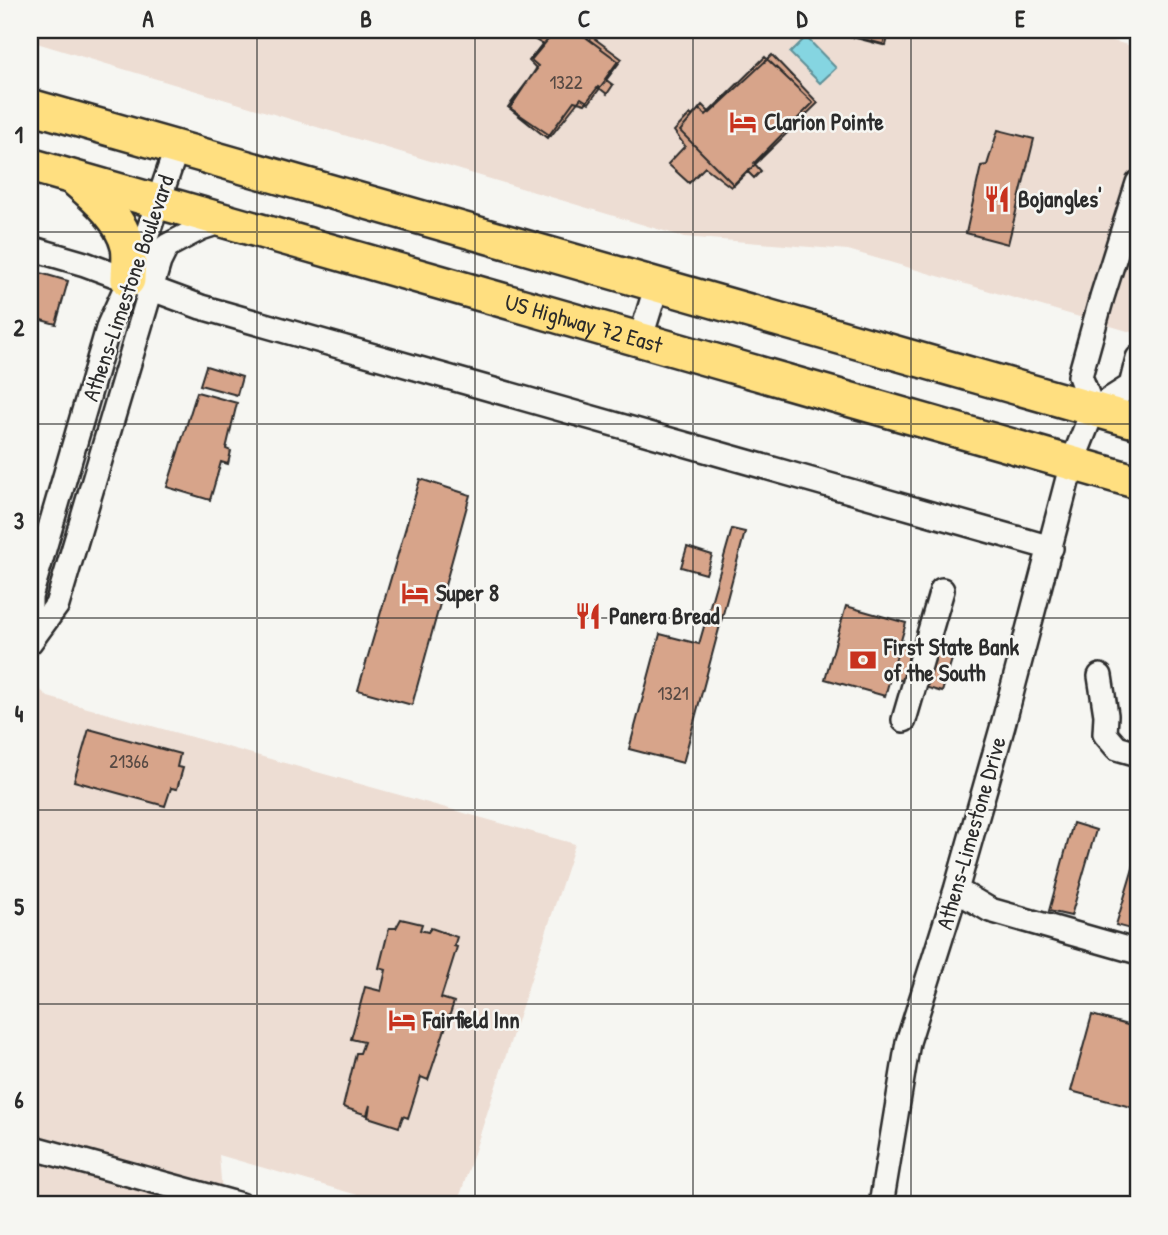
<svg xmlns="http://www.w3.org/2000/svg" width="1168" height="1235" font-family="'Patrick Hand',sans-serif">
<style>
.built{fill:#edddd3}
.water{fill:#85d5e1;stroke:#619198;stroke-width:2}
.building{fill:#d7a48a;stroke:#2b2b2b;stroke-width:2}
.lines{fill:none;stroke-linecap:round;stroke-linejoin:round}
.minor-casing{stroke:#2b2b2b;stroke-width:28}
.highway-casing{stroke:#2b2b2b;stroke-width:38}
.minor{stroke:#f6f6f2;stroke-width:23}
.highway{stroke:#ffdf80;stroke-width:33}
.grid{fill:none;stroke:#2b2b2b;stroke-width:2;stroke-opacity:0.55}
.labels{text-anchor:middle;stroke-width:5;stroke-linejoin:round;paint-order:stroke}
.number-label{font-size:19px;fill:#564943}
.poi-label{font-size:23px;font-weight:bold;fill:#2b2b2b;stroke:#f6f6f2;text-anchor:start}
.street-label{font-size:23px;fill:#2b2b2b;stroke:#f6f6f2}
.neatline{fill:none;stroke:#2b2b2b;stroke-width:2.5}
.grid-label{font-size:23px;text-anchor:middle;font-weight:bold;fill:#2b2b2b}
</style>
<rect width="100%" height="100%" fill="#f6f6f2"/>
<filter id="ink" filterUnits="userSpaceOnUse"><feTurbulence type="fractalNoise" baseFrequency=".0143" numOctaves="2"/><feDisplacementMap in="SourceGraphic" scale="14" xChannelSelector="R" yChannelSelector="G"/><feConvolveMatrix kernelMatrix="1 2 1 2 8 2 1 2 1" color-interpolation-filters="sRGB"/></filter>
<g filter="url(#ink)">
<!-- built -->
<path class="built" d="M30 30H1075L1138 48V334L848 250 684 237 30 41Z
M30 680 48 697 575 844 457 1205H392L219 1155 223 1205H30Z"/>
<!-- water -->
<path class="water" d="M806 37 836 68 820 83 790 53Z"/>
<!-- building -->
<path class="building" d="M539 30 548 35 553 30H576L618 61 605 79 613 85 607 94 598 87 585 104 574 101 547 138 508 107 537 69 529 61 542 44 532 38Z
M556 30H583L622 59 589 103 581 98 551 136 510 108 538 66 531 60Z
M825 30H887L883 45Z
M830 30H890L886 45Z
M772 55 818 103 734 185 680 131 702 105 710 113Z
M765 57 813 103 754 163 761 171 754 178 747 171 731 187 705 167 689 183 668 164 685 146 674 131 690 114 692 116 699 109 706 115Z
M998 130 1034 139 1008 244 966 233 981 166 987 165Z
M30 270 68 281 56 324 30 317Z
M206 366 242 377 237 395 200 385Z
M197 392 237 403 226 449 231 451 228 464 221 462 210 500 167 487Z
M420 479 470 495 412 705 358 690Z
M732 529 745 532 683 763 629 749 660 634 699 644Z
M687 547 712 555 706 574 681 567Z
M846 606 906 623 885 696 825 679Z
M901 642 953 656 942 692 890 677Z
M89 729 180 754 177 767 183 768 177 789 171 788 165 806 74 781Z
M1073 823 1096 830 1071 916 1049 911Z
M1134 865 1138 866V931L1116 925Z
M401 919 422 924 420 930 428 932 431 928 457 937 454 946 457 947 441 998 454 1002 428 1080 421 1077 408 1118 403 1116 399 1127 368 1117 370 1105 367 1115 343 1107 356 1053H360L364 1042 351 1039 365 987 381 991 386 970 379 968 389 928H396Z
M1092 1015 1138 1028V1109L1071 1091Z"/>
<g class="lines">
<defs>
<path id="minor" d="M30 248 85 264 201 307 1051 548
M640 340 657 285
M1093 410 1080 376 1102 297 1138 183
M1093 410 1131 386 1138 358
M30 632V597L109 325 138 261 177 147
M30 642 57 605 159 262 167 246 201 228 223 221
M1100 676 1106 715 1105 734 1117 748 1138 754
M904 720 942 590
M956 890 990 910 1138 952
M30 1147 241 1205
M881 1205 908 1042 956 890 1003 725 1072 463 1093 410"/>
<g id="highway">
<path d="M30 106 1138 422"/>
<path id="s1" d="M30 165 1138 482"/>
<path d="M77 181C97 198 122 220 128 247 130 257 128 270 128 280"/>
</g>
</defs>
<!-- minor casing -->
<use href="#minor" class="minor-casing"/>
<!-- highway casing -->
<use href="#highway" class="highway-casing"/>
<!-- minor -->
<use href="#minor" class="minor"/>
<!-- highway -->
<use href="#highway" class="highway"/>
</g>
</g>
<!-- grid -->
<path class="grid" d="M257 30V1205M475 30V1205M693 30V1205M911 30V1205M30 232H1138M30 424H1138M30 618H1138M30 810H1138M30 1004H1138"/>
<!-- icons -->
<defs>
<symbol id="hotel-bare" viewBox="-9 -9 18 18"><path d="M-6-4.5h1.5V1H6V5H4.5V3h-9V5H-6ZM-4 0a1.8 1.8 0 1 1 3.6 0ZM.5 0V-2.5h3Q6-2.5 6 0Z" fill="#c8321e" stroke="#f6f6f2" stroke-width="2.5" paint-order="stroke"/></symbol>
<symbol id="restaurant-bare" viewBox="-9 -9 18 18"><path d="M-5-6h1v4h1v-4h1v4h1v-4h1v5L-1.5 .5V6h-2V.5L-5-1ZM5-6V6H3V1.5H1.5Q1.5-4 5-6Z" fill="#c8321e" stroke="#f6f6f2" stroke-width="2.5" paint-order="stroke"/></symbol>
<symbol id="bank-bare" viewBox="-9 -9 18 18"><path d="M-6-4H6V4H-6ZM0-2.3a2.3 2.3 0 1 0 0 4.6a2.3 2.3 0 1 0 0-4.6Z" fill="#c8321e" stroke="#f6f6f2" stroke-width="2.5" paint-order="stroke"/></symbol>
</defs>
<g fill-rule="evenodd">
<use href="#hotel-bare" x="724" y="103" width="38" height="38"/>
<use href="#restaurant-bare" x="978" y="180" width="38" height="38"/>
<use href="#hotel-bare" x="396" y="574" width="38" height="38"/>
<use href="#restaurant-bare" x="569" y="597" width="38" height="38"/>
<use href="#bank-bare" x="844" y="641" width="38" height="38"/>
<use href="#hotel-bare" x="383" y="1001" width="38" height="38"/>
</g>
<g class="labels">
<!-- number labels -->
<g class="number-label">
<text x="566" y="89">1322</text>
<text x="673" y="700">1321</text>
<text x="129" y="768">21366</text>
</g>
<!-- poi labels -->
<g class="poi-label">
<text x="764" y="130">Clarion Pointe</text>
<text x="1018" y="207">Bojangles'</text>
<text x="436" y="601">Super 8</text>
<text x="609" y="624">Panera Bread</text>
<text x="884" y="655">First State Bank<tspan x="884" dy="26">of the South</tspan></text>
<text x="423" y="1028">Fairfield Inn</text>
</g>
<!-- street labels -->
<g class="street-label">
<text transform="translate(128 288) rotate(-71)" y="8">Athens-Limestone Boulevard</text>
<text dy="8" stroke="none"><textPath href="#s1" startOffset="576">US Highway 72 East</textPath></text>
<text transform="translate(971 833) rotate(-74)" y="8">Athens-Limestone Drive</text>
</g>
</g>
<!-- margin -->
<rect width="1168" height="1235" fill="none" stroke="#f6f6f2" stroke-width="77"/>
<rect x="38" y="38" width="1092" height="1158" class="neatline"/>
<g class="grid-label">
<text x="148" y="27">A</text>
<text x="366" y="27">B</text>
<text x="584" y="27">C</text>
<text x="802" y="27">D</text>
<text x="1020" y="27">E</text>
<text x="19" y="143">1</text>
<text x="19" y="336">2</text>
<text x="19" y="529">3</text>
<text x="19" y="722">4</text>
<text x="19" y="915">5</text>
<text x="19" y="1108">6</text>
</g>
</svg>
